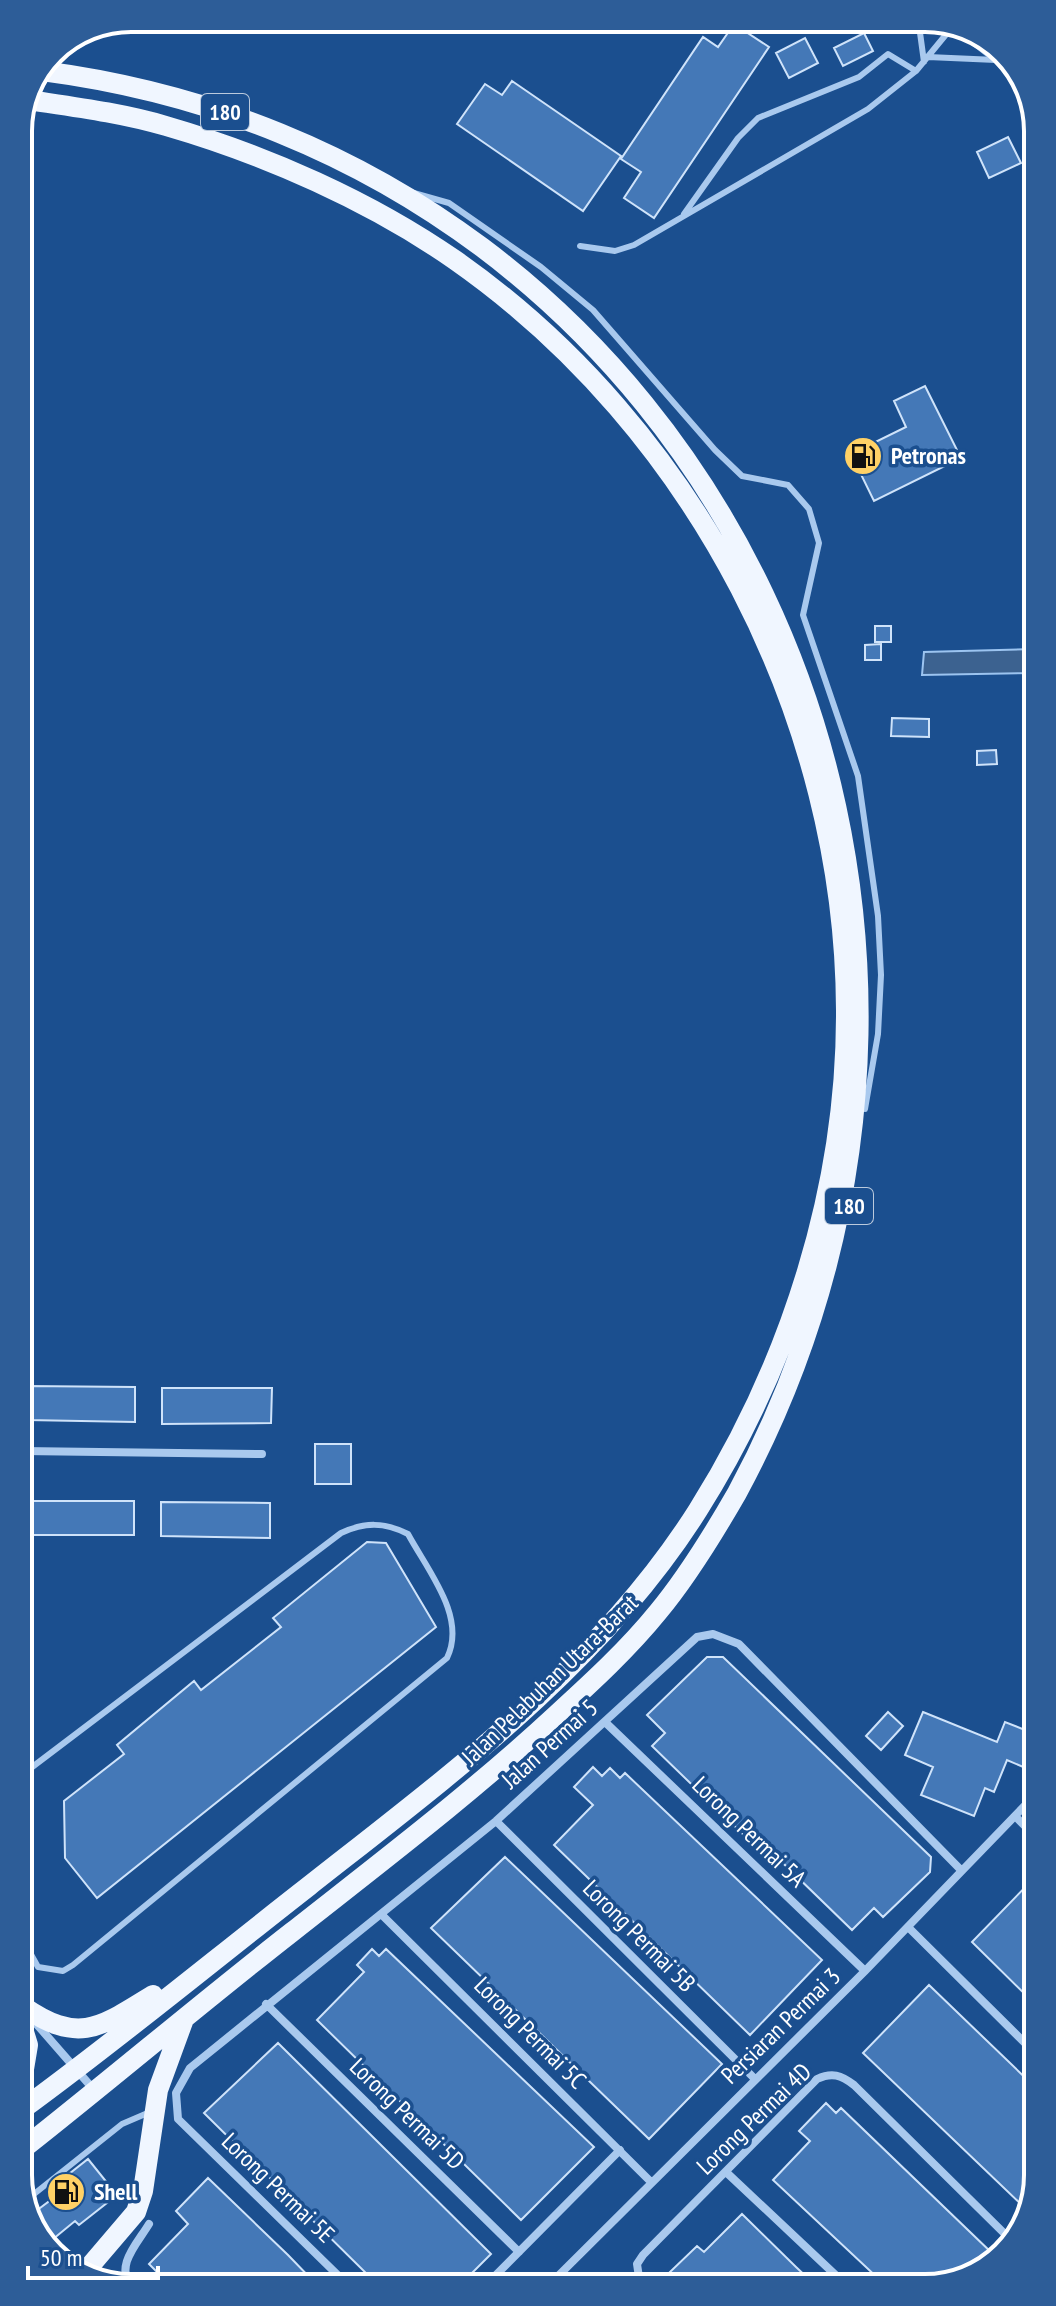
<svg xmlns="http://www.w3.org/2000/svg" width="1056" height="2306" font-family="'PT Sans Narrow',sans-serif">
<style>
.water{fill:#3c6290;stroke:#9cc4f0;stroke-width:2}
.building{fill:#4478b7;stroke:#cfe3fa;stroke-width:2}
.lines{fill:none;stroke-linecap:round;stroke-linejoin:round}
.service{stroke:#a9c9ee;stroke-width:6}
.minor{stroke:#a9c9ee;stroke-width:8}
.primary{stroke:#f0f6ff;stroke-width:20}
.labels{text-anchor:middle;stroke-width:7;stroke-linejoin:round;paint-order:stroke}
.shield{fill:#1b4f8f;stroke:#bbcadd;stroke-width:2}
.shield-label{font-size:22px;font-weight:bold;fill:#fff}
.poi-label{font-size:24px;font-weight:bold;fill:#fff;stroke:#1b4f8f;text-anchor:start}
.street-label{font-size:24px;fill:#fff;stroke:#1b4f8f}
.rim{fill:none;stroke:#fff;stroke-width:4}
</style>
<rect width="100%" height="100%" fill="#1b4f8f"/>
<!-- water -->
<path class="water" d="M1033 649 1034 673 922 675 924 652Z"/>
<!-- building -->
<path class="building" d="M734 24 769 47 654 218 624 198 641 172 621 159 703 37 718 47Z
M864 33 873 51 843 66 834 48Z
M805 38 818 63 789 78 776 53Z
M512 81 621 156 583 211 457 124 485 84 502 95Z
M1008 137 1021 163 989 178 977 152Z
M925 386 961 458 874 501 851 454 906 427 894 401Z
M875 626H891V642H875Z
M881 644V660H865V645Z
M892 718 929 719V737L891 736Z
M996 750 997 764 977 765V751Z
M27 1386 135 1387V1422L27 1420Z
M162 1388H272L271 1423 162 1424Z
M315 1444H351V1484H315Z
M26 1501H134V1535H26Z
M161 1502 270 1503V1538L161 1536Z
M367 1542 386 1543 436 1627 97 1898 65 1858 64 1801 124 1754 117 1745 194 1681 201 1690 281 1627 273 1618Z
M707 1657H723L931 1857 930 1872 883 1917 874 1908 852 1930 754 1835 749 1840 652 1746 665 1733 647 1715Z
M888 1712 903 1726 881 1750 866 1736Z
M923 1712 997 1742 1005 1722 1035 1734 1031 1745 1037 1747V1773L1007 1760 994 1792 985 1788 974 1816 921 1795 933 1767 905 1755Z
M593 1767 602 1776 610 1768 620 1778 625 1773 822 1960 750 2035 554 1845 593 1805 574 1787Z
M505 1857 722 2064 649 2139 431 1928Z
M1037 1875V1952L1038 2007 972 1942Z
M372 1949 379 1956 386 1949 594 2147 521 2220 317 2020 364 1972 357 1965Z
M929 1985 1038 2090V2175L1027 2210 863 2053Z
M278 2043 491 2254 460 2285 379 2286 204 2113Z
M826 2103 836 2113 841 2108 995 2256 962 2282H882L773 2180 810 2141 799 2131Z
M88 2159 117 2195 79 2225 75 2221 47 2244 28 2217 56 2196 50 2189Z
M208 2178 288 2255 318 2286 172 2287 149 2264 188 2224 176 2211Z
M742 2214 796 2267 813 2283 683 2284 670 2272 697 2246 704 2252Z"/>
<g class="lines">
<!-- service -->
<path class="service" d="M918 18 924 62
M928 57 996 60
M396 188 449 203 541 267 593 310 715 450 742 476 788 485 809 509 819 543 803 615 858 776 878 916 881 975 878 1034 865 1109
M684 214 738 138 758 118 859 77 888 54 916 71
M580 246 615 251 634 245 868 109 916 71 953 26
M23 1774 341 1533C365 1522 384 1522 408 1534 428 1571 467 1617 447 1658L73 1965 63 1971 38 1967 23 1940
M23 1809 27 1772
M24 2202 122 2124 150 2112"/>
<!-- minor -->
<path class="minor" d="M955 27 1019 77
M22 1451 262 1454
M605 1722 865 1971
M1016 1817 1037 1838
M496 1821 755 2079
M381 1914 650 2181
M908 1927 1038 2056
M266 2004 519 2252
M33 2020 95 2091
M726 2172 844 2283
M640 2284 637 2264 643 2255 817 2079C832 2072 841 2075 854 2085L1013 2242
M486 2285 620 2150
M549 2285 865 1971 1037 1793
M349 2286 178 2119 176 2093 190 2068 496 1821 697 1637 713 1634 739 1644 960 1869
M132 2288C114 2266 137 2244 149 2224"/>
<!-- primary -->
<path class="primary" d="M24 2007C79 2045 101 2027 153 1995
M24 2032 28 2045 24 2069
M24 2108C121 2037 214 1960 309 1886 450 1775 601 1664 698 1510 791 1362 847 1186 846 1010 845 718 695 428 455 260 370 201 266 155 166 126 122 113 75 107 29 100
M24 2148C114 2077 201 2003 292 1932 382 1861 473 1792 557 1714 592 1682 628 1649 658 1612 688 1576 714 1533 737 1493 1056 903 721 159 42 71
M84 2273 136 2212 143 2191 158 2090 184 2019"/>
</g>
<!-- icons -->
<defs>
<symbol id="fuel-disc" viewBox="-11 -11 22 22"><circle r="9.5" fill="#ffd166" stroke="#1b4f8f"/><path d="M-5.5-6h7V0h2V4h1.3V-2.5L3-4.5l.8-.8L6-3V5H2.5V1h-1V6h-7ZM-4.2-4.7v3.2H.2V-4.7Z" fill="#111"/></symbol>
</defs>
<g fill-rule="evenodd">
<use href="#fuel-disc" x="841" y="434" width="44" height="44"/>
<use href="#fuel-disc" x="44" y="2170" width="44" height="44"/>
</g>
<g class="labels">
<!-- shield labels -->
<g class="shield">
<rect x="201" y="94" width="48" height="36" rx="6"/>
<rect x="825" y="1188" width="48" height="36" rx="6"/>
</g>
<g class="shield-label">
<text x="225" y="120">180</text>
<text x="849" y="1214">180</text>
</g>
<!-- poi labels -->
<g class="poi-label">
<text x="891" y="464">Petronas</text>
<text x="94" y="2200">Shell</text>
</g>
<!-- street labels -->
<g class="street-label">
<text transform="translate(550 1680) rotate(-44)" y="8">Jalan Pelabuhan Utara-Barat</text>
<text transform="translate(550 1744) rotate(-42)" y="8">Jalan Permai 5</text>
<text transform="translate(749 1832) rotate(44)" y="8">Lorong Permai 5A</text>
<text transform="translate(639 1936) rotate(45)" y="8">Lorong Permai 5B</text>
<text transform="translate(781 2026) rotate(-44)" y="8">Persiaran Permai 3</text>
<text transform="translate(530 2033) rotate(45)" y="8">Lorong Permai 5C</text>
<text transform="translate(407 2114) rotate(44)" y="8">Lorong Permai 5D</text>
<text transform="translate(754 2119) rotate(-44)" y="8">Lorong Permai 4D</text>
<text transform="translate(278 2188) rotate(44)" y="8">Lorong Permai 5E</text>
</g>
</g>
<!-- crop -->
<path d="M0 0H1056V2306H0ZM131 32H925A99 99 0 0 1 1024 131V2175A99 99 0 0 1 925 2274H131A99 99 0 0 1 32 2175V131A99 99 0 0 1 131 32Z" fill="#2d5d98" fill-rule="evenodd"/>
<path class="rim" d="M131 32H925A99 99 0 0 1 1024 131V2175A99 99 0 0 1 925 2274H131A99 99 0 0 1 32 2175V131A99 99 0 0 1 131 32Z"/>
<!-- scale -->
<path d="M28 2266v12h130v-12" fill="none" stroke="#ffffff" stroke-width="4"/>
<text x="40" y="2266" font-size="24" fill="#ffffff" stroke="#1b4f8f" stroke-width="6" paint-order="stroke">50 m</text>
</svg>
